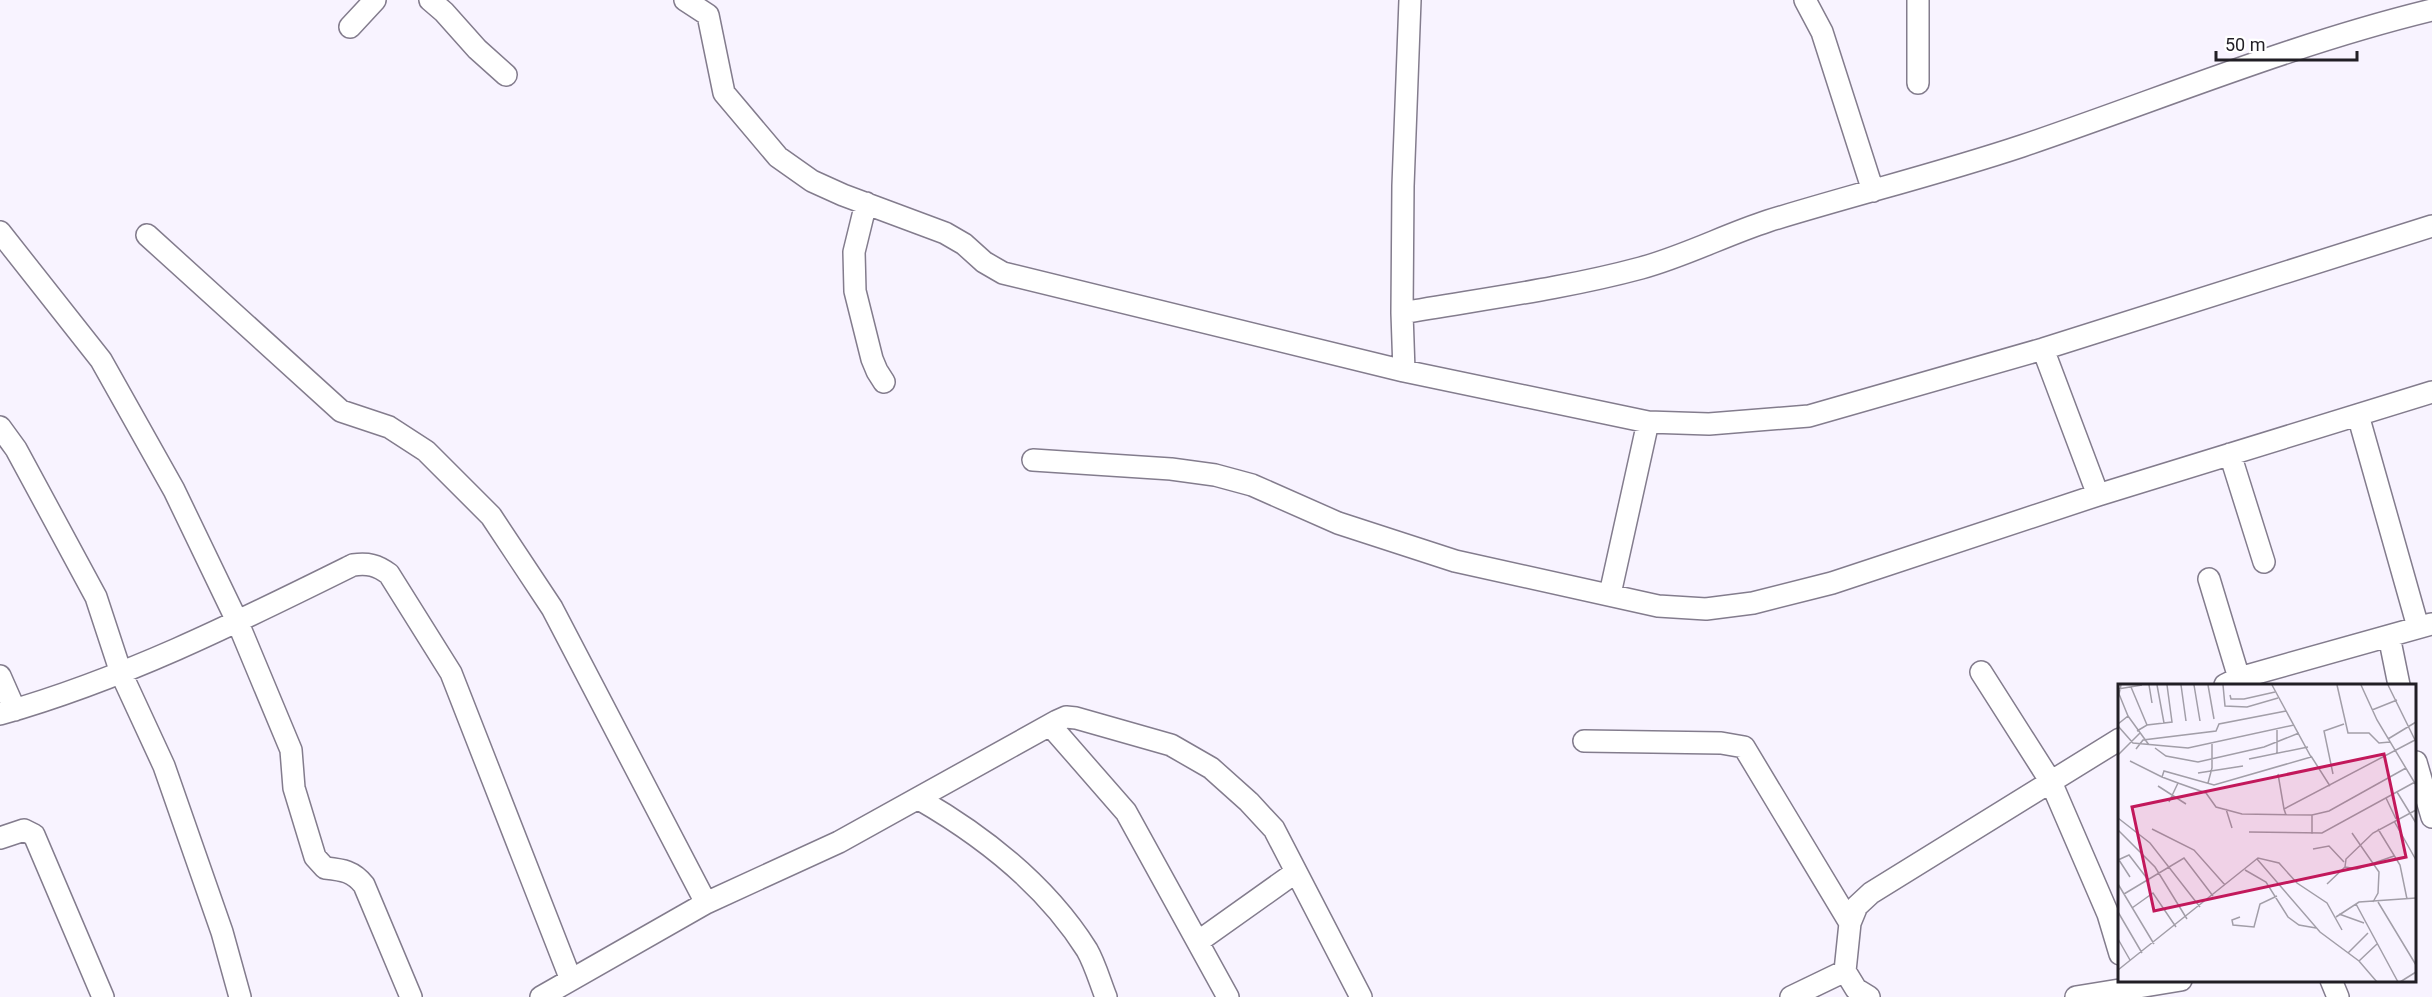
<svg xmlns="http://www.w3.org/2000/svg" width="2432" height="997" font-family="Roboto,sans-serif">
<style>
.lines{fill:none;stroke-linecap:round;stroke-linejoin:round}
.minor-casing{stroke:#837c8d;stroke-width:24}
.minor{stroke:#fff;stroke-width:21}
.inset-road{fill:none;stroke:#a29ea8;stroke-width:1.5}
.view{fill:#c2185b;fill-opacity:0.15;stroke:#c2185b;stroke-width:3}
.inset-edge{fill:none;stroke:#211e25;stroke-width:3}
</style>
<rect width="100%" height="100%" fill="#f8f3ff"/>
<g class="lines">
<defs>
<path id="minor" d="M430 0 444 12 477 49 506 75
M685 0 708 15 724 93 778 157 812 181 843 195 945 233 964 244 984 262 1003 273 1404 371 1648 422 1709 424 1809 416 2043 349 2432 226
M1805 0 1822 32 1873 191
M350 27 375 0
M1918 83V0
M866 203 854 252 855 291 872 359 877 371 884 382
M0 232 101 360 174 490 238 623 291 750 294 788 315 857 325 868C343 870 353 871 364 885L411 997
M147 235 341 411 389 427 426 451 491 516 552 608 706 903
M1402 313 1403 186 1410 0
M2043 349 2098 495
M1404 371 1402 313C1482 299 1563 289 1641 268 1685 256 1725 235 1768 221 1852 195 1938 174 2022 146 2158 100 2292 44 2432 10
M2358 415 2418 627
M0 427 16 449 96 597 121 673 164 766 222 932 240 997
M2230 454 2264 562
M1033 460 1171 469 1215 475 1252 485 1338 523 1455 561 1658 606 1706 609 1753 603 1832 583 2098 495 2432 392
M2209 579 2239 678
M1610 594 1648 422
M2389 636 2399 685
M1981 672 2051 782 2108 914 2120 954
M0 676 15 710
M2225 685 2239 678 2431 624
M0 714C124 679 238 622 353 565 368 563 377 565 389 574L451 673 571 980
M1050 725 1126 812 1228 997
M1584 741 1721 743 1744 747 1850 923
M2416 762 2432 817
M919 799C985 837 1046 885 1087 950 1095 964 1100 982 1106 997
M0 838 24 830 34 835 103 997
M1199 941 1296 872
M2331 980 2338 997
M541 997 706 903 839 842 1057 721 1066 717 1076 718 1171 745 1211 768 1249 802 1274 829 1361 997
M1791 997 1845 971
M1869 997 1856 989 1845 971 1850 923 1857 906 1871 893 2120 739
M2076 997 2181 980"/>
</defs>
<!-- minor casing -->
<use href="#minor" class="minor-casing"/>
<!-- minor -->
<use href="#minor" class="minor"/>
</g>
<!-- overview -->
<g transform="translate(2118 684)">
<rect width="298" height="298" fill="#f8f3ff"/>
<path class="inset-road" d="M31 1 34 19M39 1 46 39M63 1 68 37M76 1 82 37M90 1 96 35M105 1 107 22 129 23 160 14M219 1 230 49H251L261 59 272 58M243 1 259 36 298 101M270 1 298 58M13 3 29 41M0 5 24 1M112 11 113 15H126L157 8M254 26 279 16M10 32 31 61M0 40 10 32 1 10 3 1M0 42 15 59 70 64 176 41M159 46V69M19 47 29 41 54 38 49 1M270 55 298 38M37 64 48 72 80 78 146 63 181 49M18 65 25 56 98 47 101 40 168 27M0 71 22 49M193 72 212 102M131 75 190 63M12 77 44 93M80 89 125 82M160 90 166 125M215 90 206 47 226 40M60 99 88 109 98 123 124 130 194 131 211 127 288 84M90 99 94 84V60M40 102 68 120M279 108 298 139M268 114 278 135M51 118 60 99 44 93 46 87 96 101 193 73 154 1M108 125 114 144M168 131 166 125 297 56M0 134 32 159 82 223M276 137 298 176M34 145 76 166 107 201M260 145 282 181 289 215M0 146 37 183 69 235M131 148 204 149 297 98M234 149 261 188 260 209 255 218M194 150V131M195 165 211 162 226 178M139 175 202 248 241 277 259 298M0 176 11 171 31 197M1 176 12 193M227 183 239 185 276 172M127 186 148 198 170 233 181 241 198 244M0 200 36 260M209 200 227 183 228 175 255 149 298 126M6 210 66 174 95 212M260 218 298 281M238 220 280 298M14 224 35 209 58 243M0 228 24 269M221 230 246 239M122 233 114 236 115 241 136 243 142 220 159 212M218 233 241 218 298 214M0 255 12 276M230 269 250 249M241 277 259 260M0 286 140 174 161 179 179 199 209 219 224 246M282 298 298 288"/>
<path class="view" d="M266 70 288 173 36 227 14 123Z"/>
<rect width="298" height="298" class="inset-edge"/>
</g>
<!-- scale -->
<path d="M2216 51v9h141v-9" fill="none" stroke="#211e25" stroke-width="3"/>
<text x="2225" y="51" font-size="18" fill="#211e25" stroke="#ffffff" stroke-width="4.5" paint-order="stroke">50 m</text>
</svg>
